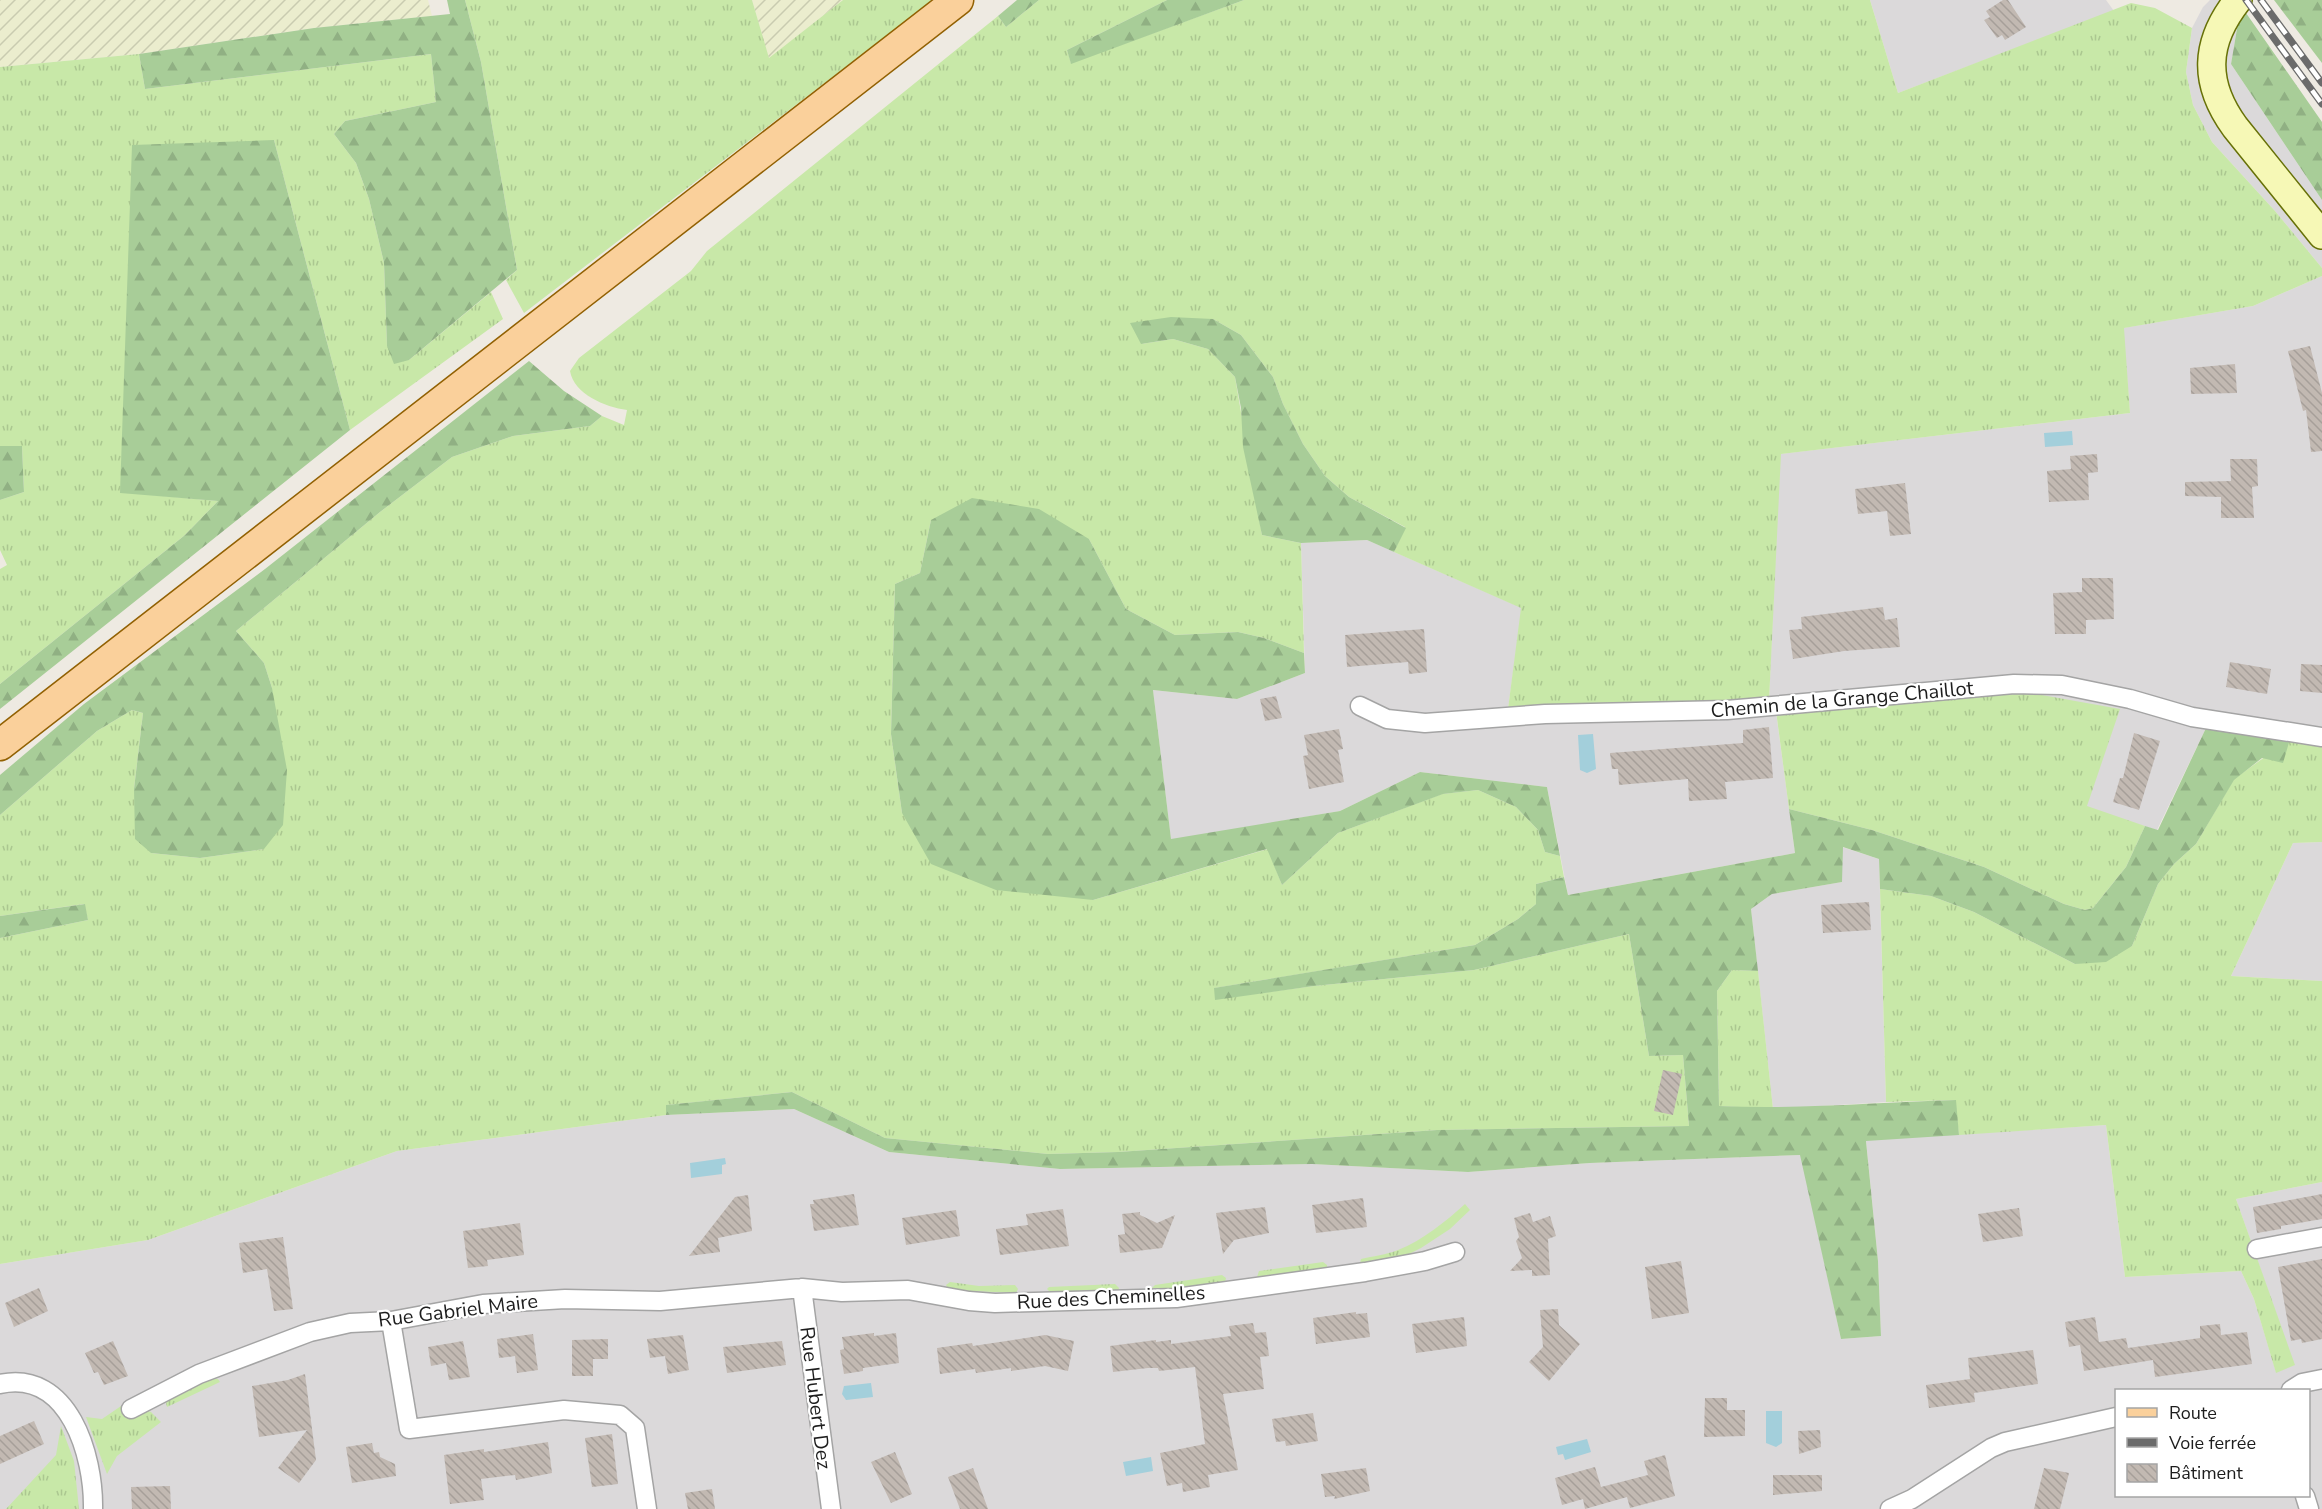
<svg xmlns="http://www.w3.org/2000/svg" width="2322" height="1509" font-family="'Nunito Sans',sans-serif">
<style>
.residential{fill:#dbd9da;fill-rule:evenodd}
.farmland{fill:url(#farmland-furrows)}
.grass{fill:url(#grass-tufts)}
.forest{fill:url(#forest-firs)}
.water{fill:#a3cfdb}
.building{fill:url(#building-back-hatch)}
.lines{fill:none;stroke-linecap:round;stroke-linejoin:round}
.minor-casing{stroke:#a4a4a4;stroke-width:21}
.secondary-casing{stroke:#677107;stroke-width:30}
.primary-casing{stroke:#926103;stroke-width:33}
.minor{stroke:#fff;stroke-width:18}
.secondary{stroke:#f6f8b6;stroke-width:27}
.primary{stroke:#fad09b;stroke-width:30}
.rail-casing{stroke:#6b6b6b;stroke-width:7}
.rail{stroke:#fff;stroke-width:4.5;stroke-dasharray:14;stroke-linecap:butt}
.labels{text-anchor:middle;stroke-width:4.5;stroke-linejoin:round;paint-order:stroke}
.street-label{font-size:20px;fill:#1d1d1d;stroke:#fff}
</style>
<defs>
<pattern id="farmland-furrows" width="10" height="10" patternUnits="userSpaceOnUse" patternTransform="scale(1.5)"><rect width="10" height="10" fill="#ebedce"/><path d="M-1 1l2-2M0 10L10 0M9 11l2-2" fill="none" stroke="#c9cbb0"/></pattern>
<pattern id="grass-tufts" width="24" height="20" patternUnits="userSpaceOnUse" patternTransform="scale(1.5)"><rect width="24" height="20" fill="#c8e8a8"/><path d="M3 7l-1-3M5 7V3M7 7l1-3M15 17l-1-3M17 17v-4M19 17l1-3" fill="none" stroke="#abc790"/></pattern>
<pattern id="forest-firs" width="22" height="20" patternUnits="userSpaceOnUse" patternTransform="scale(1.5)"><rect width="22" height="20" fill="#a8cd98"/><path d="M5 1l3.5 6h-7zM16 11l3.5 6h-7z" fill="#90b083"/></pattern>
<pattern id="building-back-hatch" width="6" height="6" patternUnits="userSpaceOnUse" patternTransform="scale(1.5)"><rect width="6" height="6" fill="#c2b9b2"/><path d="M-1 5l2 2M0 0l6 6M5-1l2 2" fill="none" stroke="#a69f99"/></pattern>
</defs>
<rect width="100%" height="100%" fill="#eeeae2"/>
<!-- residential -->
<path class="residential" d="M1870 0H2106L2114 11 1898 93Z
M2210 0H2235L2246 13 2238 23 2231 64 2322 200V268L2275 211 2212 142 2193 105 2186 72 2192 28 2203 7Z
M2322 276V743L2206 728 2157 830 1776 712 1795 853 1568 895 1547 787 1420 772 1340 811 1171 840 1153 690 1237 699 1305 673 1301 543 1367 540 1522 608 1508 709 1718 701H1769L1780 454 2130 413 2123 328 2253 306Z
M2322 842V981L2231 976 2293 843Z
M1842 847 1879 859 1886 1102 1773 1109 1751 909 1772 894 1842 882Z
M794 1109 889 1152 1060 1169 1312 1164 1468 1172 1590 1163 1801 1155 1841 1339 1881 1336 1878 1261 1866 1140 2106 1125 2125 1277 2241 1271 2254 1299 2276 1372 2294 1365 2236 1199 2322 1182V1509H0V1264L148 1240 397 1151 666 1115ZM2116 1390H2308V1496H2116Z"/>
<!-- farmland -->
<path class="farmland" d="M0 0H428L432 16 314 28 139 54 0 67Z
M752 0H843L769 59Z"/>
<!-- grass -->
<path class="grass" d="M465 0H752L769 58 843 0H933L524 313 506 280 517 270 481 62Z
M1039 0H1167L1067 50 1071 63 1244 0H1870L1898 93 2131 3 2155 8 2192 28 2186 72 2193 105 2212 142 2275 211 2322 268V276L2253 306 2124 328 2130 413 1781 454 1769 701H1718L1508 709 1521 608 1394 552 1405 527 1349 497 1325 476 1303 444 1283 404 1273 377 1241 335 1213 319 1141 344 1173 339 1208 349 1235 377 1262 535 1301 543 1304 653 1264 638 1238 632 1175 635 1126 609 1089 539 931 520 920 573 895 584 891 734 902 813 1093 900 1268 849 1282 885 1338 833 1442 794 1478 790 1516 807 1538 830 1545 852 1560 856 1564 877 1536 884V904L1518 919 1475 945 1215 988V999L1314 986 1474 970 1629 934 1649 1056 1683 1055 1689 1126 1437 1130 1118 1152 1048 1154 885 1138 792 1092 667 1105 666 1115 397 1151 148 1240 0 1264V938L88 920 84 904 0 916V815L97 731 132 710 143 713 134 789 151 853 200 858 264 849 272 688 264 663 236 631 380 512 452 457 513 436 590 426 602 416 624 425 627 410C605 407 574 394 570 371L579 358 691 271 707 251 998 16 1006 27Z
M139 54 145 89 431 54 436 102 345 121 334 134 356 163 369 199 384 263 387 346 409 360 491 292 503 319 350 430 274 140 120 492 218 501 185 535 0 684V569L7 565 0 550V500L24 492 22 446H0V67Z
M2030 693 2120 709 2087 806 2145 826 2126 867 2093 908 2085 910 2064 904 1984 867 1872 830 1789 809 1776 711Z
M2290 739 2322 743V842L2293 843 2231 976 2322 981V1182L2236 1199 2295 1365 2276 1373 2254 1299 2241 1271 2125 1277 2106 1125 1959 1135 1955 1100 1886 1102 1880 889 1931 896 1974 912 2075 964 2132 946 2158 884 2174 864 2196 844 2234 779Z
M1732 970 1758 971 1773 1109 1719 1106 1717 991Z
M1465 1204 1470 1210 1450 1229 1421 1248 1405 1256 1360 1264 1361 1259C1373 1256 1386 1255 1398 1250 1423 1240 1445 1222 1465 1204Z
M1323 1262 1327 1265V1268L1258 1278 1257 1277 1259 1271Z
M1222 1275 1226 1278 1225 1283 1170 1290 1152 1288 1155 1285Z
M950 1282 979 1286 1015 1285 1018 1289 1016 1293 949 1290 946 1285Z
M1115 1284 1119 1288 1118 1292 1051 1293 1047 1289 1049 1287Z
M212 1378 218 1379 220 1382 167 1407 166 1403 170 1398Z
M124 1404 151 1412 161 1422 117 1456 107 1474 86 1417 102 1419Z
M61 1426 74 1461 79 1509H6L56 1455Z"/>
<!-- forest -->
<path class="forest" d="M447 0H465L481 62 517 270 409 360 394 364 387 346 384 263 369 199 356 163 334 134 345 121 436 102 431 54 145 89 139 54 314 28 450 14Z
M1017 0H1039L1006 27 998 16Z
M1167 0H1244L1071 64 1067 50Z
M2274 0H2322V63Z
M2246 13 2322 122V200L2231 64 2238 23Z
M274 140 350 430 0 709V684L185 535 218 501 120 493 132 145Z
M1171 317 1213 319 1241 335 1273 377 1283 404 1303 444 1325 476 1349 497 1406 528 1394 552 1367 540 1301 543 1262 535 1243 447 1241 408 1235 377 1208 349 1173 339 1141 344 1130 323Z
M529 361 564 391 602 416 590 426 513 436 452 457 380 512 236 631 264 663 272 688 287 770 283 825 264 849 200 858 151 853 135 839 134 789 143 713 132 710 97 731 0 815V775L84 704 265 569Z
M0 446H22L24 492 0 500Z
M972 498 1039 509 1089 539 1126 609 1175 635 1238 632 1264 638 1304 653 1305 673 1237 699 1153 690 1171 839 1340 811 1420 772 1547 787 1560 856 1545 852 1538 830 1516 807 1478 790 1443 794 1338 833 1282 885 1267 849 1093 900 996 890 931 864 902 813 891 734 895 584 920 573 931 520Z
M2206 728 2290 739 2283 763 2262 758 2234 780 2196 844 2174 864 2158 884 2132 946 2106 962 2075 964 1974 912 1931 896 1880 889 1879 859 1843 847 1842 882 1772 894 1751 909 1758 971 1732 970 1717 991 1719 1106C1798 1110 1877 1102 1956 1100L1959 1135 1866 1141 1878 1261 1881 1336 1841 1339 1800 1155 1590 1163 1468 1172 1312 1164 1060 1169 889 1152 794 1109 666 1115V1105L792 1092 885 1138 1048 1154 1118 1152 1437 1130 1689 1126 1683 1055 1649 1056 1629 934 1474 970 1314 986 1215 1000 1214 988 1475 945 1518 919 1536 904V884L1564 877 1568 895 1795 853 1789 809 1872 830 1984 867 2064 904 2085 910 2093 908 2126 867 2145 826 2158 830Z
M85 904 88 920 0 938V916Z"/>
<!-- water -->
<path class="water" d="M2072 431 2073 445 2045 447 2044 433Z
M1593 734 1596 769 1587 773 1580 770 1578 735Z
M725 1158 726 1164 722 1165V1174L691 1178 690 1163Z
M871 1383 873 1397 846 1400 842 1394 844 1386Z
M1766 1411H1782V1443L1776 1447 1766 1443Z
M1587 1439 1591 1452 1565 1460 1563 1454 1558 1455 1556 1447Z
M1151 1457 1153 1471 1126 1476 1123 1462Z"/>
<!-- building -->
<path class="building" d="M2003 0H2008L2026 27 2005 40 2002 35 1997 38 1984 20 1990 17 1986 11Z
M2310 346 2322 393V451L2311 452 2306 410 2303 411 2288 351Z
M2235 364 2237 393 2191 394 2190 368Z
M2097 454 2098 472 2088 473 2089 500 2049 502 2047 471 2071 469 2070 456Z
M2230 459H2257L2258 486 2252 487 2254 518H2221V497L2185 496V482L2231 481Z
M1905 483 1911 534 1890 536 1887 511 1858 514 1855 489Z
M2082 578H2113L2114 619 2086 620V634H2055L2053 593 2082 592Z
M1883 607 1885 620 1897 618 1900 647 1844 651 1793 659 1789 630 1802 629 1801 617Z
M1424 629 1427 672 1409 674 1408 662 1347 667 1345 635Z
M2230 662 2271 669 2267 694 2226 687Z
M2301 664 2322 665V693L2300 691Z
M1276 696 1282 718 1265 721 1260 699Z
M1769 727 1773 778 1725 782 1727 799 1689 801 1688 779 1619 785 1618 769H1612L1610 753 1743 743V730Z
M1339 729 1343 749 1338 750 1344 782 1309 789 1303 756 1308 755 1304 735Z
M2134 733 2160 741 2139 810 2113 802 2120 778H2123Z
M1869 902 1871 930 1823 933 1821 905Z
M1663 1070 1682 1074 1673 1115 1654 1111Z
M854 1194 859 1225 814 1231 810 1204H814L813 1200Z
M2322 1194V1219L2281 1226V1229L2257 1233 2253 1207Z
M748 1195 752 1231 718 1238 720 1252 689 1256 735 1197Z
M1363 1198 1367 1227 1316 1233 1312 1205Z
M1265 1207 1269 1233 1234 1240 1223 1254 1216 1213Z
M2019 1208 2023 1236 1983 1242 1978 1214Z
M1063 1209 1069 1246 1000 1255 996 1229 1028 1225 1026 1214Z
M956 1210 960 1236 906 1245 902 1218Z
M1140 1212V1215L1157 1223 1175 1215 1162 1248 1120 1253 1118 1235 1125 1234 1122 1214Z
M1530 1213 1533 1222 1550 1216 1556 1236 1548 1239 1550 1275 1532 1276V1270L1510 1271 1522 1258 1516 1241 1519 1237 1514 1218Z
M520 1223 524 1255 487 1260 488 1266 468 1268 463 1231Z
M283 1237 293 1309 274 1311 267 1269 243 1273 239 1243Z
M2322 1259V1339L2302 1343 2301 1339 2291 1341 2278 1267Z
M1681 1261 1689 1313 1652 1319 1645 1267Z
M39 1288 48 1311 14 1327 5 1303Z
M1558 1309 1559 1325 1580 1344 1549 1381 1529 1362 1543 1347 1540 1310Z
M1356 1312V1314L1367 1313 1370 1337 1316 1344 1313 1318Z
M1464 1317 1467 1346 1416 1353 1412 1324Z
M2095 1317 2099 1342 2126 1338 2128 1348 2200 1338V1326L2220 1324 2221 1335 2247 1332 2252 1364 2155 1377 2153 1360 2084 1371 2080 1345 2069 1347 2065 1322Z
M1253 1323 1255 1333 1266 1332 1269 1356 1260 1357 1264 1389 1223 1394 1238 1470 1208 1475 1210 1487 1183 1492 1182 1483 1167 1486 1160 1453 1205 1444 1195 1367 1159 1371 1158 1368H1148L1113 1372 1110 1346 1156 1340V1342L1171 1340V1344L1231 1336 1229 1326Z
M874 1333V1336L896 1333 899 1363 863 1368V1371L844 1374 840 1350 844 1349 842 1337Z
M533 1334 538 1370 517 1373 515 1356 499 1358 497 1339Z
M683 1335 689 1370 668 1374 665 1356 650 1358 647 1339Z
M1045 1335 1074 1341 1068 1371 1045 1366 1011 1371V1368L976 1373 975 1369 940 1374 937 1348 972 1343 973 1346Z
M608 1339V1359H593V1376H572V1340Z
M113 1341 128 1376 104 1385 98 1372 94 1373 85 1353Z
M463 1341 470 1377 449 1380 446 1363 431 1366 428 1347Z
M782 1341 786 1365 727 1373 723 1347Z
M2033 1350 2038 1384 1974 1393 1975 1402 1929 1408 1926 1385 1970 1379 1968 1358Z
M305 1374 316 1460 299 1483 278 1468 307 1430 259 1437 252 1386 288 1380Z
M1705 1398H1727V1410H1745V1436L1704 1437Z
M1313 1413 1318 1441 1286 1446 1285 1441 1276 1442 1272 1419Z
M34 1421 44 1444 0 1464V1436Z
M1820 1430 1821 1447 1799 1454 1798 1431Z
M612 1434 618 1484 592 1487 585 1438Z
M548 1442 552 1473 516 1480 515 1475 481 1479 484 1500 450 1504 444 1455 484 1449V1452Z
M372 1443 374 1453 379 1452 380 1457 395 1464 396 1476 352 1483 346 1447Z
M895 1452 912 1494 891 1503 871 1462Z
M1665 1455 1675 1496 1630 1508 1627 1497 1585 1509 1583 1499 1562 1505 1555 1478 1595 1467 1601 1487 1648 1475 1644 1461Z
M973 1468 988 1509H960L948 1477Z
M1366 1468 1370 1491 1334 1499 1335 1496 1325 1497 1321 1474Z
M2044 1468 2069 1473 2060 1509H2034Z
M1773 1475H1822V1491L1773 1495Z
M170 1486 171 1509H132L131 1487Z
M712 1489 715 1509H688L685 1493Z"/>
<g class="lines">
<defs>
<path id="minor" d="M1360 706 1387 719 1425 723 1545 714 1727 710 2014 684 2062 685 2130 699 2192 717 2322 737
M2257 1249 2322 1237
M802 1288 831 1509
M391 1321 409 1429 564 1410 620 1415 635 1428 647 1509
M0 1384C69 1369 94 1456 93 1509
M2291 1390 2302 1383 2322 1379
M131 1409 199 1374 310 1332 350 1323 391 1321 483 1304 565 1299 660 1301 802 1288 842 1292 908 1290 969 1301 995 1303 1176 1298 1365 1272 1425 1261 1455 1252
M2305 1496 2309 1509
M1890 1509 1912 1499 1991 1448 2005 1442 2116 1417"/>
<path id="secondary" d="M2238 0C2204 43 2203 83 2235 127L2322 235"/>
<path id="primary" d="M0 745 958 0"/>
</defs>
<!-- minor casing -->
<use href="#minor" class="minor-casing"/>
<!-- secondary casing -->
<use href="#secondary" class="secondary-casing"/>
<!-- primary casing -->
<use href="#primary" class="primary-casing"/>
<!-- minor -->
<use href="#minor" class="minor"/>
<!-- secondary -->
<use href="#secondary" class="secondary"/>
<!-- primary -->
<use href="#primary" class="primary"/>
<defs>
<path id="rail" d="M2246 0 2322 104
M2261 0 2322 83"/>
</defs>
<!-- rail casing -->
<use href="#rail" class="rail-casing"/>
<!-- rail -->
<use href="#rail" class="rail"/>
</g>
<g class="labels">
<!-- street labels -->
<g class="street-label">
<text transform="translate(1842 699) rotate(-5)" y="7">Chemin de la Grange Chaillot</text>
<text transform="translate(1111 1297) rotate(-3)" y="7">Rue des Cheminelles</text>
<text transform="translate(458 1310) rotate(-7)" y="7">Rue Gabriel Maire</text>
<text transform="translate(816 1398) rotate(83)" y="7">Rue Hubert Dez</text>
</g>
</g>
<!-- legend -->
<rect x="2115" y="1389" width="195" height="108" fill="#ffffff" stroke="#a5a5a5" stroke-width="1.5"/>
<rect x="2127" y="1408" width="30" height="9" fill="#fad09b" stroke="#a5a5a5" stroke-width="1.5"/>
<text x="2169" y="1419" font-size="18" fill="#1d1d1d">Route</text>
<rect x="2127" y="1438" width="30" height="9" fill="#6b6b6b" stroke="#a5a5a5" stroke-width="1.5"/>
<text x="2169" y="1449" font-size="18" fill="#1d1d1d">Voie ferrée</text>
<rect x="2127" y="1464" width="30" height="18" fill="url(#building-back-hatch)" stroke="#a5a5a5" stroke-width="1.5"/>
<text x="2169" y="1479" font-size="18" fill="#1d1d1d">Bâtiment</text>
</svg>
